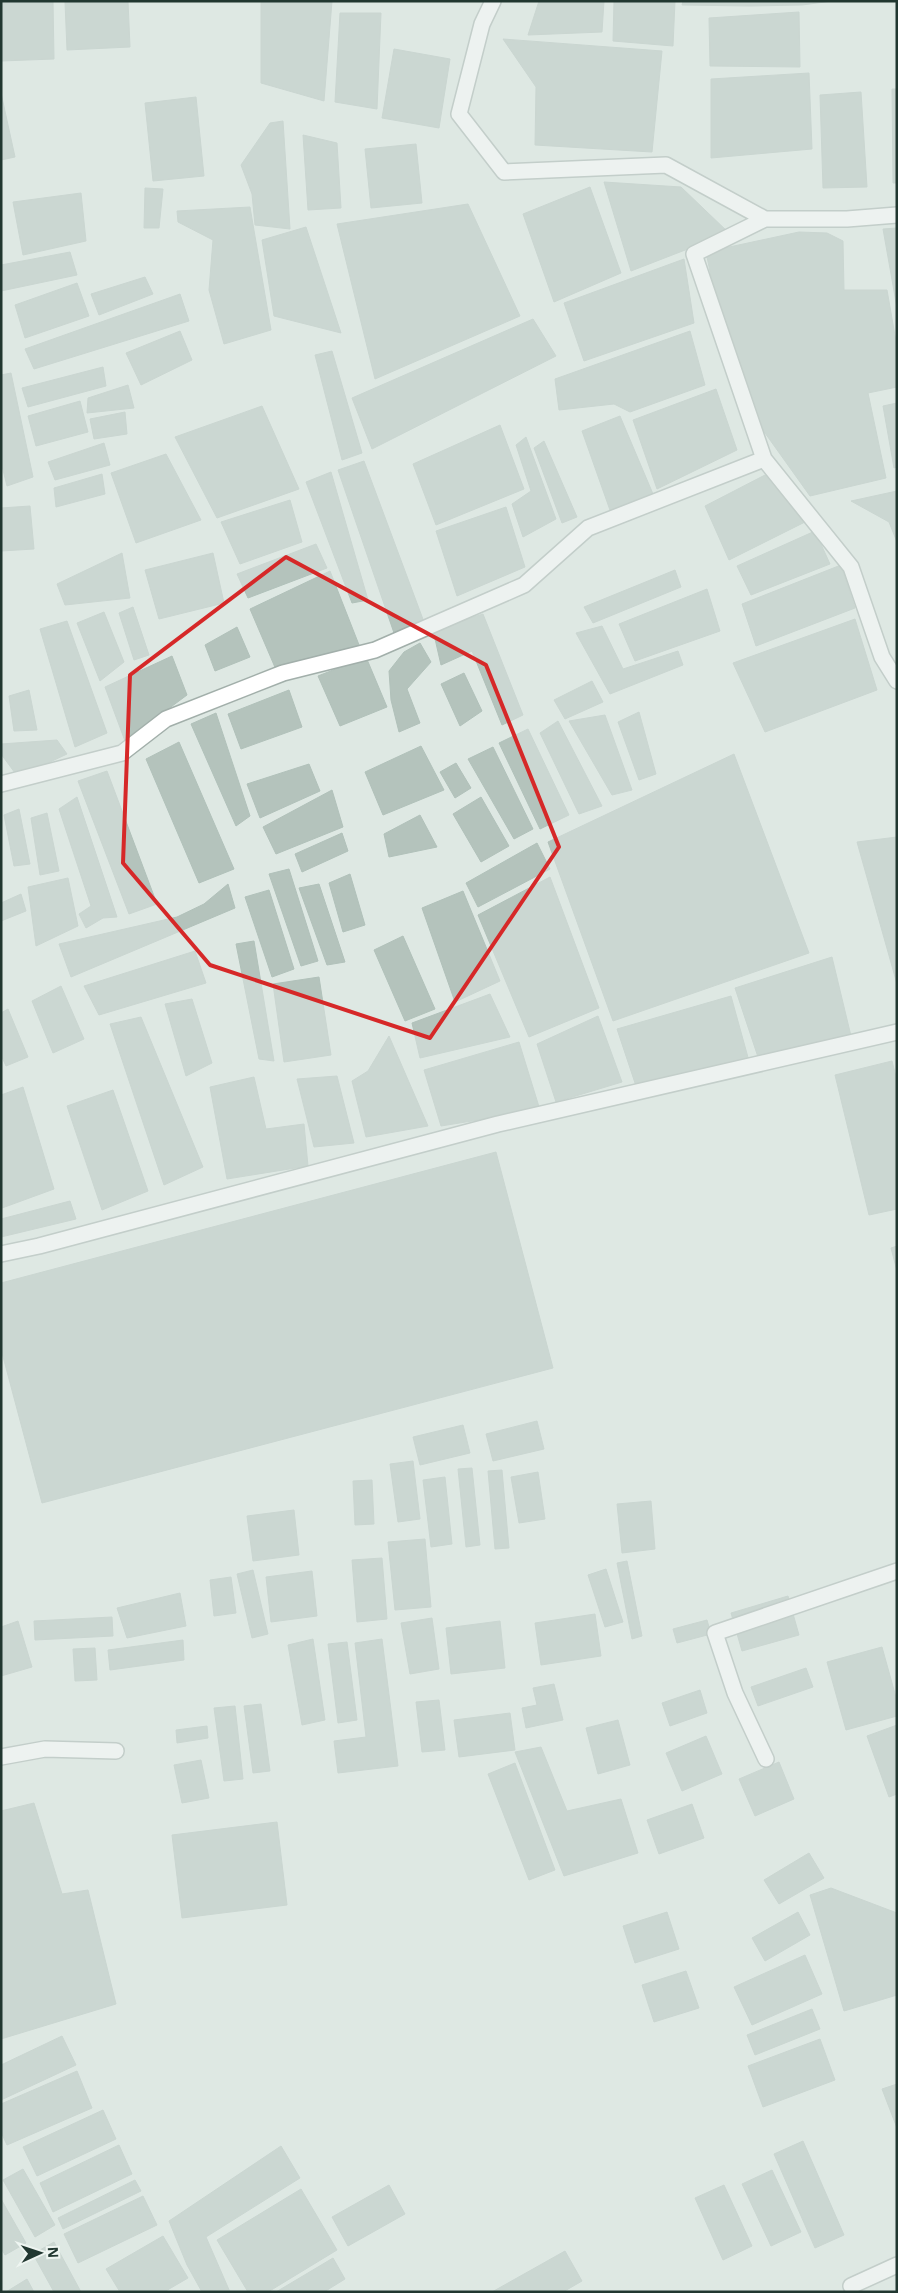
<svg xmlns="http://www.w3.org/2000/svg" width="898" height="2293" font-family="'Noto Sans',sans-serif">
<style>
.building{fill:#b4c3bc;stroke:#b1c1ba}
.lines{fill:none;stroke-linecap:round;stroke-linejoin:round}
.minor-casing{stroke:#a2afaa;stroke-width:18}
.minor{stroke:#fff;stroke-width:15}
.marked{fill:none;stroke:#d62828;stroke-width:4;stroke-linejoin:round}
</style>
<rect width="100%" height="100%" fill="#dee8e3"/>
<!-- building -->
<path class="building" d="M1 1H53L54 59 1 61Z
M128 1 130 47 67 50 65 2Z
M261 1H332L324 101 261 83Z
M539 1H604L602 32 528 35Z
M614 1H675L673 46 613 41Z
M683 1H832L802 5 750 6 682 5Z
M799 12 800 67 710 66 709 18Z
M340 13H381L377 109 335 102Z
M503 39 662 51 652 152 535 145 536 87Z
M394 49 450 59 439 128 382 118Z
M809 73 812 149 711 158V79Z
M892 89H897V183H893Z
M861 92 867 187 823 188 820 95Z
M1 93 15 157 1 160Z
M196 97 204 176 153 181 145 103Z
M283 121 290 229 255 225 252 194 241 165 270 123Z
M303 135 337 143 341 208 308 210Z
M416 144 422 203 371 208 365 149Z
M604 182 681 187 729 233 631 271Z
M590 187 621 273 554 302 523 214Z
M145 188 163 189 159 228H144Z
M81 193 86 241 23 255 13 202Z
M468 204 520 316 375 379 337 224Z
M250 207 271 330 224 344 209 290 213 240 178 222 177 211Z
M306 227 341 333 274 316 262 240Z
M897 228V308L883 229Z
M799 232 827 233 843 241 844 290H887L897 347V387L868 393 886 478 810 496 755 419 719 316 706 252Z
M70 252 77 275 1 291V265Z
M684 259 694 323 584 361 564 303Z
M145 277 153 294 99 315 91 294Z
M77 283 89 316 25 338 15 305Z
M180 294 189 321 34 369 25 349Z
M533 319 556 356 372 449 352 398Z
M180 331 192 360 141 385 126 353Z
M690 331 705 385 630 412 614 404 559 410 555 379Z
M332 351 362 453 342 460 315 355Z
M103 367 106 386 28 407 22 388Z
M11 373 33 477 7 486 1 462V375Z
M128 385 134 408 87 413 88 398Z
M716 389 737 450 657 489 633 420Z
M80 401 88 432 36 446 28 416Z
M897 403V467L894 468 883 406Z
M262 406 299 489 217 518 175 437Z
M125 412 127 434 94 439 90 419Z
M620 416 653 494 611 513 582 431Z
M500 425 524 489 436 525 413 464Z
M526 437 556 519 523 537 512 504 531 491 516 445Z
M544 441 577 517 562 523 534 448Z
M104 443 110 465 55 480 48 462Z
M166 454 201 520 136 543 111 473Z
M364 461 424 622 394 633 338 470Z
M331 472 368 600 352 603 306 482Z
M102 474 105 494 56 507 54 488Z
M765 475 807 521 729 560 705 506Z
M897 491V542L889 522 851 501Z
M290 500 302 542 240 564 221 522Z
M30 506 34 549 1 551V508Z
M506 507 525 567 457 596 436 531Z
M815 531 830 564 751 595 737 566Z
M316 544 327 568 248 598 237 574Z
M122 553 130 598 65 605 57 584Z
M213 553 224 603 159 619 145 570Z
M841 565 855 608 756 646 742 604Z
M675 570 681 587 593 623 584 607Z
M330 571 361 650 277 672 250 609Z
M707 589 720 631 635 661 619 624Z
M133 607 149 655 134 660 119 613Z
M104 612 124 662 100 681 77 623Z
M483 614 523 715 502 725 472 651 441 665 433 630Z
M855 619 877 690 765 732 733 663Z
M67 621 107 733 75 747 40 629Z
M602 626 623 669 678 651 683 665 610 694 576 633Z
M237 627 250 657 215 671 205 645Z
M420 643 431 662 407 689 420 723 399 732 391 700 389 671 404 652Z
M172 656 187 695 125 741 105 687Z
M366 657 387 707 340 726 318 676Z
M464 673 482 711 460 726 441 684Z
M592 681 603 702 565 719 554 700Z
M29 690 37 730 14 731 9 696Z
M289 690 302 727 241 749 228 714Z
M639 712 656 774 639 780 618 722Z
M216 713 250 816 236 826 191 724Z
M605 715 632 790 612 795 569 721Z
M558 721 602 806 579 814 540 733Z
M528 729 569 815 540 829 499 743Z
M57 740 67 754 18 777 1 754V744Z
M179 742 234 869 199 883 146 759Z
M421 746 444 790 383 815 365 772Z
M493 747 533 829 514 839 468 759Z
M734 754 809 953 613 1021 548 842Z
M456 763 471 788 455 798 440 772Z
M309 764 320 791 260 818 247 784Z
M107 771 157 904 129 914 78 781Z
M332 790 343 827 276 854 263 827Z
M77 797 117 917 103 918 86 928 79 914 91 906 59 809Z
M481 797 509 846 481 862 453 814Z
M19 809 30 864 14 866 4 815Z
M47 813 59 871 40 875 31 818Z
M420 815 437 847 389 857 384 834Z
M342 833 348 851 302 872 295 854Z
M897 837V984L857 842Z
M537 843 550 869 478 907 466 883Z
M289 869 318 961 301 966 269 874Z
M350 874 365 925 343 932 329 883Z
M550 877 599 1008 529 1037 478 915Z
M68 878 78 926 36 946 28 887Z
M228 884 235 908 71 977 59 944 177 917 204 904Z
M319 884 345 962 327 965 299 888Z
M269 890 294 969 272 977 245 897Z
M463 891 500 981 455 1002 422 908Z
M21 894 26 911 1 921V903Z
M403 936 435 1009 405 1021 374 950Z
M254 941 274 1061 259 1059 236 944Z
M195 951 206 983 99 1015 84 986Z
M832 957 851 1036 760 1063 735 988Z
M319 977 331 1055 284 1062 273 984Z
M61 986 84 1039 53 1053 32 1001Z
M490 994 510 1037 420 1058 412 1023Z
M731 996 749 1061 636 1086 617 1029Z
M192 999 212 1063 186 1076 165 1004Z
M8 1009 28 1057 6 1066 1 1055V1013Z
M598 1016 622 1082 556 1102 537 1044Z
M141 1017 203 1167 164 1185 110 1024Z
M389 1036 428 1126 366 1137 352 1081 368 1071Z
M519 1042 540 1110 441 1126 424 1070Z
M892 1061 897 1081V1209L869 1215 835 1075Z
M337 1076 354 1143 314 1147 297 1079Z
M254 1077 266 1129 304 1124 308 1166 227 1179 210 1087Z
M23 1087 54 1189 2 1208 1 1095Z
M113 1090 148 1191 102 1210 67 1106Z
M496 1152 553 1368 42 1503 1 1349V1283Z
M70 1201 76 1219 1 1237V1219Z
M897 1246V1271L891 1248Z
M537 1421 544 1449 493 1461 486 1434Z
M463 1425 470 1453 420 1465 413 1437Z
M413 1461 420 1519 398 1522 390 1464Z
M472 1468 480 1545 466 1547 458 1469Z
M502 1470 509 1548 495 1549 488 1471Z
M538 1472 545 1519 519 1523 511 1477Z
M445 1477 452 1544 431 1547 423 1480Z
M372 1480 374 1524 355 1525 353 1481Z
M651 1501 655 1549 622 1553 617 1504Z
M294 1510 299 1555 253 1561 247 1516Z
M425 1539 431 1607 395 1610 388 1542Z
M382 1558 387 1619 357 1622 352 1560Z
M627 1561 642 1636 632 1639 617 1563Z
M606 1569 623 1622 605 1627 588 1575Z
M253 1570 268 1634 252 1638 237 1574Z
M312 1571 317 1616 271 1622 266 1577Z
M231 1577 236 1613 214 1616 210 1580Z
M180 1593 186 1626 127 1638 117 1608Z
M788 1596 799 1635 742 1651 731 1613Z
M595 1614 601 1656 541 1665 535 1623Z
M112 1617 113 1636 35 1640 34 1621Z
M432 1618 439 1669 410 1674 401 1623Z
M707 1620 711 1634 677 1643 673 1629Z
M18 1621 32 1667 1 1676V1627Z
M500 1621 505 1668 451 1674 446 1628Z
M313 1639 325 1720 302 1725 288 1645Z
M382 1639 398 1766 338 1773 334 1741 366 1737 355 1643Z
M183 1640 184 1660 110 1670 108 1650Z
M347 1642 357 1720 338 1723 328 1644Z
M882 1647 897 1701V1716L846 1730 827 1662Z
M95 1648 97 1680 75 1681 73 1649Z
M806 1668 813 1687 758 1706 751 1687Z
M554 1684 563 1720 526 1728 522 1708 537 1705 533 1688Z
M700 1690 707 1713 670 1726 662 1703Z
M439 1700 445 1750 422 1752 416 1702Z
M261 1704 270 1771 253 1773 244 1706Z
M235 1706 243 1779 224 1781 214 1708Z
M510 1713 515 1750 459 1757 454 1720Z
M618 1720 630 1765 598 1774 586 1728Z
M897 1725V1794L889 1797 867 1736Z
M207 1726 208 1738 177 1743 176 1730Z
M706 1736 722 1774 682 1791 666 1753Z
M541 1747 567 1811 621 1799 638 1853 564 1876 515 1752Z
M201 1760 209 1798 182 1803 174 1765Z
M779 1762 794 1799 755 1816 739 1779Z
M515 1763 555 1870 529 1880 488 1774Z
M34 1803 62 1894 88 1890 116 2004 1 2039V1811Z
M692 1804 704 1838 659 1854 647 1820Z
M277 1822 287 1905 182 1918 172 1835Z
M809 1853 824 1878 779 1904 764 1880Z
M831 1888 897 1913V1995L844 2011 810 1895Z
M667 1912 679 1949 635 1963 623 1926Z
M798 1912 810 1935 765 1961 752 1938Z
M805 1955 822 1994 752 2025 734 1987Z
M686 1971 699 2008 654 2022 642 1985Z
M812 2009 820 2029 755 2055 747 2035Z
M62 2036 76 2065 1 2100V2065Z
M820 2039 835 2080 763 2107 748 2066Z
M77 2071 92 2108 7 2145 1 2132V2104Z
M897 2084V2128L882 2089Z
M103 2110 116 2139 37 2176 23 2147Z
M803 2141 844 2235 815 2248 774 2154Z
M119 2145 132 2174 53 2212 40 2183Z
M281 2146 300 2178 206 2237 230 2292H202L187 2265 169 2221Z
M23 2169 55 2225 35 2237 3 2180Z
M772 2170 801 2232 771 2246 742 2184Z
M135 2180 141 2191 63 2229 58 2218Z
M389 2185 405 2214 348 2246 332 2217Z
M724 2185 752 2246 723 2260 695 2198Z
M301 2189 337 2250 268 2292H248L217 2240Z
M143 2196 157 2225 78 2263 64 2234Z
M1 2199 26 2243 5 2255 1 2248Z
M163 2236 188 2278 164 2292H120L106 2269Z
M54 2242 81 2292H54L33 2254Z
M565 2251 582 2281 563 2292H492Z
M333 2258 345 2279 324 2292H276Z
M27 2279 34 2292H6Z"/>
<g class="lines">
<defs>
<path id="minor" d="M493 1 482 24 459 114 504 172 666 165 765 219H847L897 215
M765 219 694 254 764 459 851 567 882 657 897 681
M1 784 122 753 166 719 283 673 375 650 524 585 588 528 764 459
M1 1254 39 1246 498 1124 897 1032
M1 1757 45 1749 116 1751
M766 1759 735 1693 715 1633 897 1571
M851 2286 897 2265"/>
</defs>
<!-- minor casing -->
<use href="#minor" class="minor-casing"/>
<!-- minor -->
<use href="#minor" class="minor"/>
</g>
<!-- marked area -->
<path d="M0 0H898V2293H0ZM286 557 486 665 559 847 430 1038 210 965 123 863 130 675Z" fill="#dee8e3" fill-opacity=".55" fill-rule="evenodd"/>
<path class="marked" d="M286 557 486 665 559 847 430 1038 210 965 123 863 130 675Z"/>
<!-- border -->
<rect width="898" height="2293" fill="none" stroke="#213730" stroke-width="5"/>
<!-- north arrow -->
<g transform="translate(40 2253) rotate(87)" stroke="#eef5f1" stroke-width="4" paint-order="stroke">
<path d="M0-4L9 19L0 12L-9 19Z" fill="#213730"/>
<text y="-8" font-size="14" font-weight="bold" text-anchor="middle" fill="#213730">N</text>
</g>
</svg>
